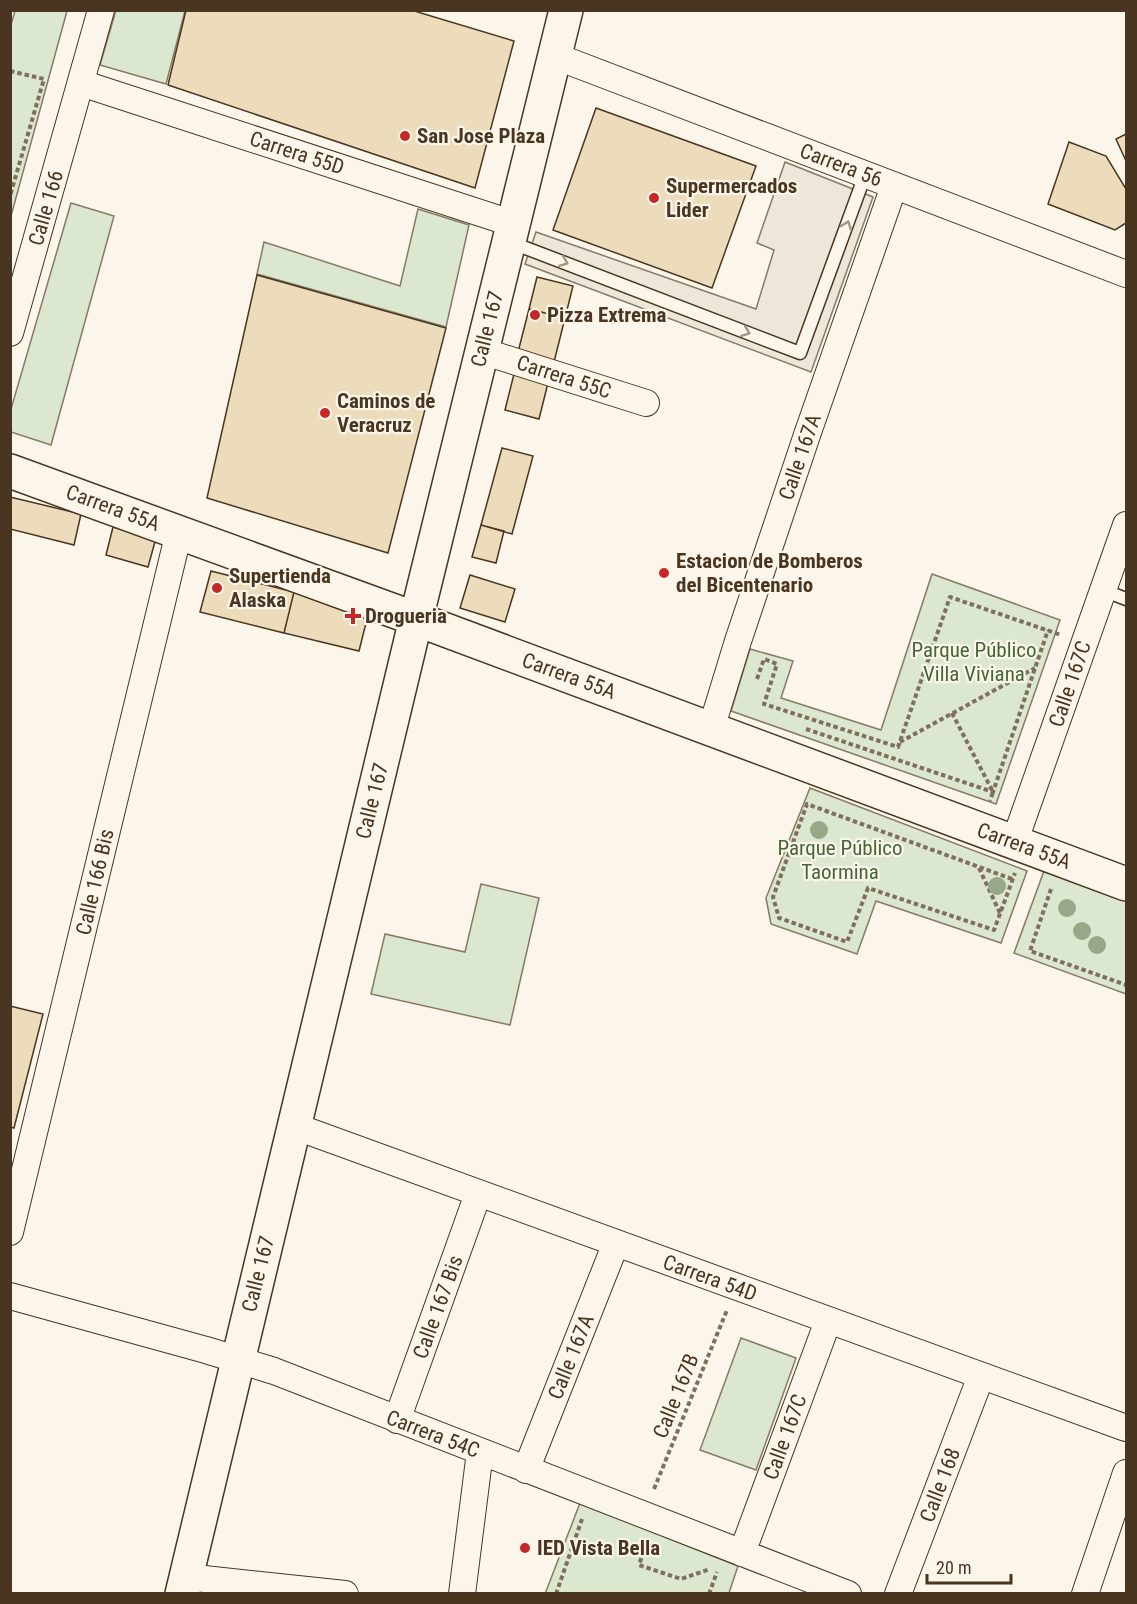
<svg xmlns="http://www.w3.org/2000/svg" width="1137" height="1604" font-family="'Roboto Condensed',sans-serif">
<style>
.green{fill:#dce7d0;stroke:#887966;stroke-width:1.5}
.parking{fill:#ede7d9;stroke:#887966;stroke-width:1.5}
.building{fill:#ecdcbc;stroke:#4a3520;stroke-width:1.5}
.lines{fill:none;stroke-linecap:round;stroke-linejoin:round}
.lane-casing{stroke:#4a3520;stroke-width:15}
.street-casing{stroke:#4a3520;stroke-width:28}
.secondary-casing{stroke:#4a3520;stroke-width:36}
.path{stroke:#7f6f5c;stroke-width:4;stroke-dasharray:4.5 3;stroke-linecap:butt}
.lane{stroke:#fbf6e9;stroke-width:12}
.street{stroke:#fbf6e9;stroke-width:26}
.secondary{stroke:#fbf6e9;stroke-width:33}
.tree{fill:#96a887}
.oneway{stroke:#a29684}
.poi-dot{fill:#c62828;stroke:#fbf6e9;stroke-width:2}
.labels{text-anchor:middle;stroke-width:4.5;stroke-linejoin:round;paint-order:stroke}
.poi-label{font-size:21px;font-weight:bold;fill:#4a3520;stroke:#fbf6e9;text-anchor:start}
.street-label{font-size:21px;fill:#4a3520;stroke:#fbf6e9}
.park-label{font-size:21px;fill:#436837;stroke:#fbf6e9}
</style>
<rect width="100%" height="100%" fill="#fbf6e9"/>
<!-- green -->
<path class="green" d="M116 10 185 11 166 84 100 65Z
M15 11H67L11 216 10 28Z
M71 203 114 216 51 445 11 432V409Z
M418 209 469 225 446 327 257 274 264 242 400 286Z
M932 574 1060 620 996 804 731 711 750 649 793 661 781 698 881 730Z
M810 788 1027 871 1001 943 876 901 857 954 771 924 766 898Z
M1044 871 1126 901V994L1014 953Z
M481 884 539 898 510 1025 371 994 385 934 465 952Z
M741 1338 796 1358 756 1470 700 1450Z
M580 1503 738 1566 729 1593 545 1594Z"/>
<!-- parking -->
<path class="parking" d="M785 162 873 197 811 372 525 264 536 232 756 309 774 250 757 243Z"/>
<!-- building -->
<path class="building" d="M186 10H411L514 41 475 188 168 85Z
M596 108 756 166 712 288 553 230Z
M1126 134V161L1116 139Z
M1069 142 1106 156 1126 189V223L1115 230 1048 204Z
M257 275 446 328 388 553 207 498Z
M537 277 573 286 565 318 529 309Z
M529 309 565 318 553 366 517 356Z
M514 374 548 383 539 419 505 410Z
M502 448 533 456 512 534 481 525Z
M10 497 81 514 74 545 10 529Z
M481 525 504 531 496 563 472 557Z
M113 527 156 538 148 567 106 555Z
M211 571 294 592 284 633 200 612Z
M470 575 515 589 505 622 460 608Z
M294 592 369 611 359 651 284 633Z
M10 1006 43 1014 14 1128 10 1127Z"/>
<g class="lines">
<defs>
<path id="lane" d="M510 242 800 353 865 175
M1103 590 1126 599"/>
<path id="street" d="M555 56 1126 274
M81 83 514 224
M10 333 101 10
M482 351 646 403
M711 729 738 641 807 435 894 186
M1014 843 1126 525
M294 1126 1126 1428
M10 1232 179 532
M10 1296 206 1350 274 1371 848 1594
M397 1420 478 1194
M526 1470 616 1243
M742 1553 828 1321
M186 1577 345 1594
M462 1594 480 1452
M898 1594 981 1376
M1085 1594 1126 1473"/>
<path id="secondary" d="M10 471 416 619 1126 884
M182 1594 416 619 566 10"/>
</defs>
<!-- lane casing -->
<use href="#lane" class="lane-casing"/>
<!-- street casing -->
<use href="#street" class="street-casing"/>
<!-- secondary casing -->
<use href="#secondary" class="secondary-casing"/>
<!-- path -->
<path class="path" d="M10 71 44 79 10 196
M757 679 764 659 777 664 764 704 898 747 950 597 1061 635
M952 713 993 792 990 801
M806 729 993 792 1048 630
M900 742 1035 668
M979 868 1000 913
M1012 879 807 804 773 897 779 918 847 942 868 888 994 930 1015 873
M1051 889 1030 951 1126 985
M654 1489 727 1310
M646 1544 639 1565 681 1579 710 1569
M556 1594 582 1519
M709 1594 717 1572"/>
<!-- lane -->
<use href="#lane" class="lane"/>
<!-- street -->
<use href="#street" class="street"/>
<!-- secondary -->
<use href="#secondary" class="secondary"/>
</g>
<!-- trees -->
<g class="tree">
<circle cx="819" cy="830" r="9"/>
<circle cx="997" cy="886" r="9"/>
<circle cx="1067" cy="908" r="9"/>
<circle cx="1082" cy="931" r="9"/>
<circle cx="1097" cy="945" r="9"/>
</g>
<!-- one-way arrows -->
<defs><path id="oneway-chevron" d="M-2-3.5L2.5 0L-2 3.5" fill="none" stroke-width="1.6" stroke-linecap="round" stroke-linejoin="round" transform="scale(1.5)"/></defs>
<g class="oneway">
<use href="#oneway-chevron" transform="translate(847 225) rotate(-70)"/>
<use href="#oneway-chevron" transform="translate(564 262) rotate(21)"/>
<use href="#oneway-chevron" transform="translate(746 332) rotate(21)"/>
</g>
<!-- markers -->
<g class="poi-dot">
<circle cx="405" cy="136" r="6"/>
<circle cx="654" cy="198" r="6"/>
<circle cx="535" cy="315" r="6"/>
<circle cx="325" cy="413" r="6"/>
<circle cx="664" cy="573" r="6"/>
<circle cx="217" cy="588" r="6"/>
<path d="M350 607h6v6h6v6h-6v6h-6v-6h-6v-6h6z"/>
<circle cx="525" cy="1548" r="6"/>
</g>
<g class="labels">
<!-- poi labels -->
<g class="poi-label">
<text x="417" y="143">San Jose Plaza</text>
<text x="666" y="193">Supermercados<tspan x="666" dy="24">Lider</tspan></text>
<text x="547" y="322">Pizza Extrema</text>
<text x="337" y="408">Caminos de<tspan x="337" dy="24">Veracruz</tspan></text>
<text x="676" y="568">Estacion de Bomberos<tspan x="676" dy="24">del Bicentenario</tspan></text>
<text x="229" y="583">Supertienda<tspan x="229" dy="24">Alaska</tspan></text>
<text x="365" y="623">Drogueria</text>
<text x="537" y="1555">IED Vista Bella</text>
</g>
<!-- street labels -->
<g class="street-label">
<text transform="translate(297 153) rotate(18)" y="7">Carrera 55D</text>
<text transform="translate(841 165) rotate(21)" y="7">Carrera 56</text>
<text transform="translate(46 208) rotate(-74)" y="7">Calle 166</text>
<text transform="translate(487 329) rotate(-76)" y="7">Calle 167</text>
<text transform="translate(564 377) rotate(18)" y="7">Carrera 55C</text>
<text transform="translate(800 457) rotate(-71)" y="7">Calle 167A</text>
<text transform="translate(113 508) rotate(20)" y="7">Carrera 55A</text>
<text transform="translate(569 676) rotate(20)" y="7">Carrera 55A</text>
<text transform="translate(1070 684) rotate(-71)" y="7">Calle 167C</text>
<text transform="translate(372 801) rotate(-76)" y="7">Calle 167</text>
<text transform="translate(1024 846) rotate(20)" y="7">Carrera 55A</text>
<text transform="translate(95 882) rotate(-77)" y="7">Calle 166 Bis</text>
<text transform="translate(258 1274) rotate(-76)" y="7">Calle 167</text>
<text transform="translate(710 1278) rotate(20)" y="7">Carrera 54D</text>
<text transform="translate(438 1307) rotate(-70)" y="7">Calle 167 Bis</text>
<text transform="translate(571 1357) rotate(-68)" y="7">Calle 167A</text>
<text transform="translate(676 1396) rotate(-68)" y="7">Calle 167B</text>
<text transform="translate(433 1434) rotate(21)" y="7">Carrera 54C</text>
<text transform="translate(785 1437) rotate(-70)" y="7">Calle 167C</text>
<text transform="translate(940 1485) rotate(-69)" y="7">Calle 168</text>
</g>
<!-- park labels -->
<g class="park-label">
<text x="974" y="657">Parque Público<tspan x="974" dy="24">Villa Viviana</tspan></text>
<text x="840" y="855">Parque Público<tspan x="840" dy="24">Taormina</tspan></text>
</g>
</g>
<!-- border -->
<rect width="1137" height="1604" fill="none" stroke="#4a3520" stroke-width="24"/>
<!-- scale -->
<path d="M927 1574v9h84v-9" fill="none" stroke="#4a3520" stroke-width="3"/>
<text x="936" y="1574" font-size="18" fill="#4a3520" stroke="#fbf6e9" stroke-width="4.5" paint-order="stroke">20 m</text>
</svg>
